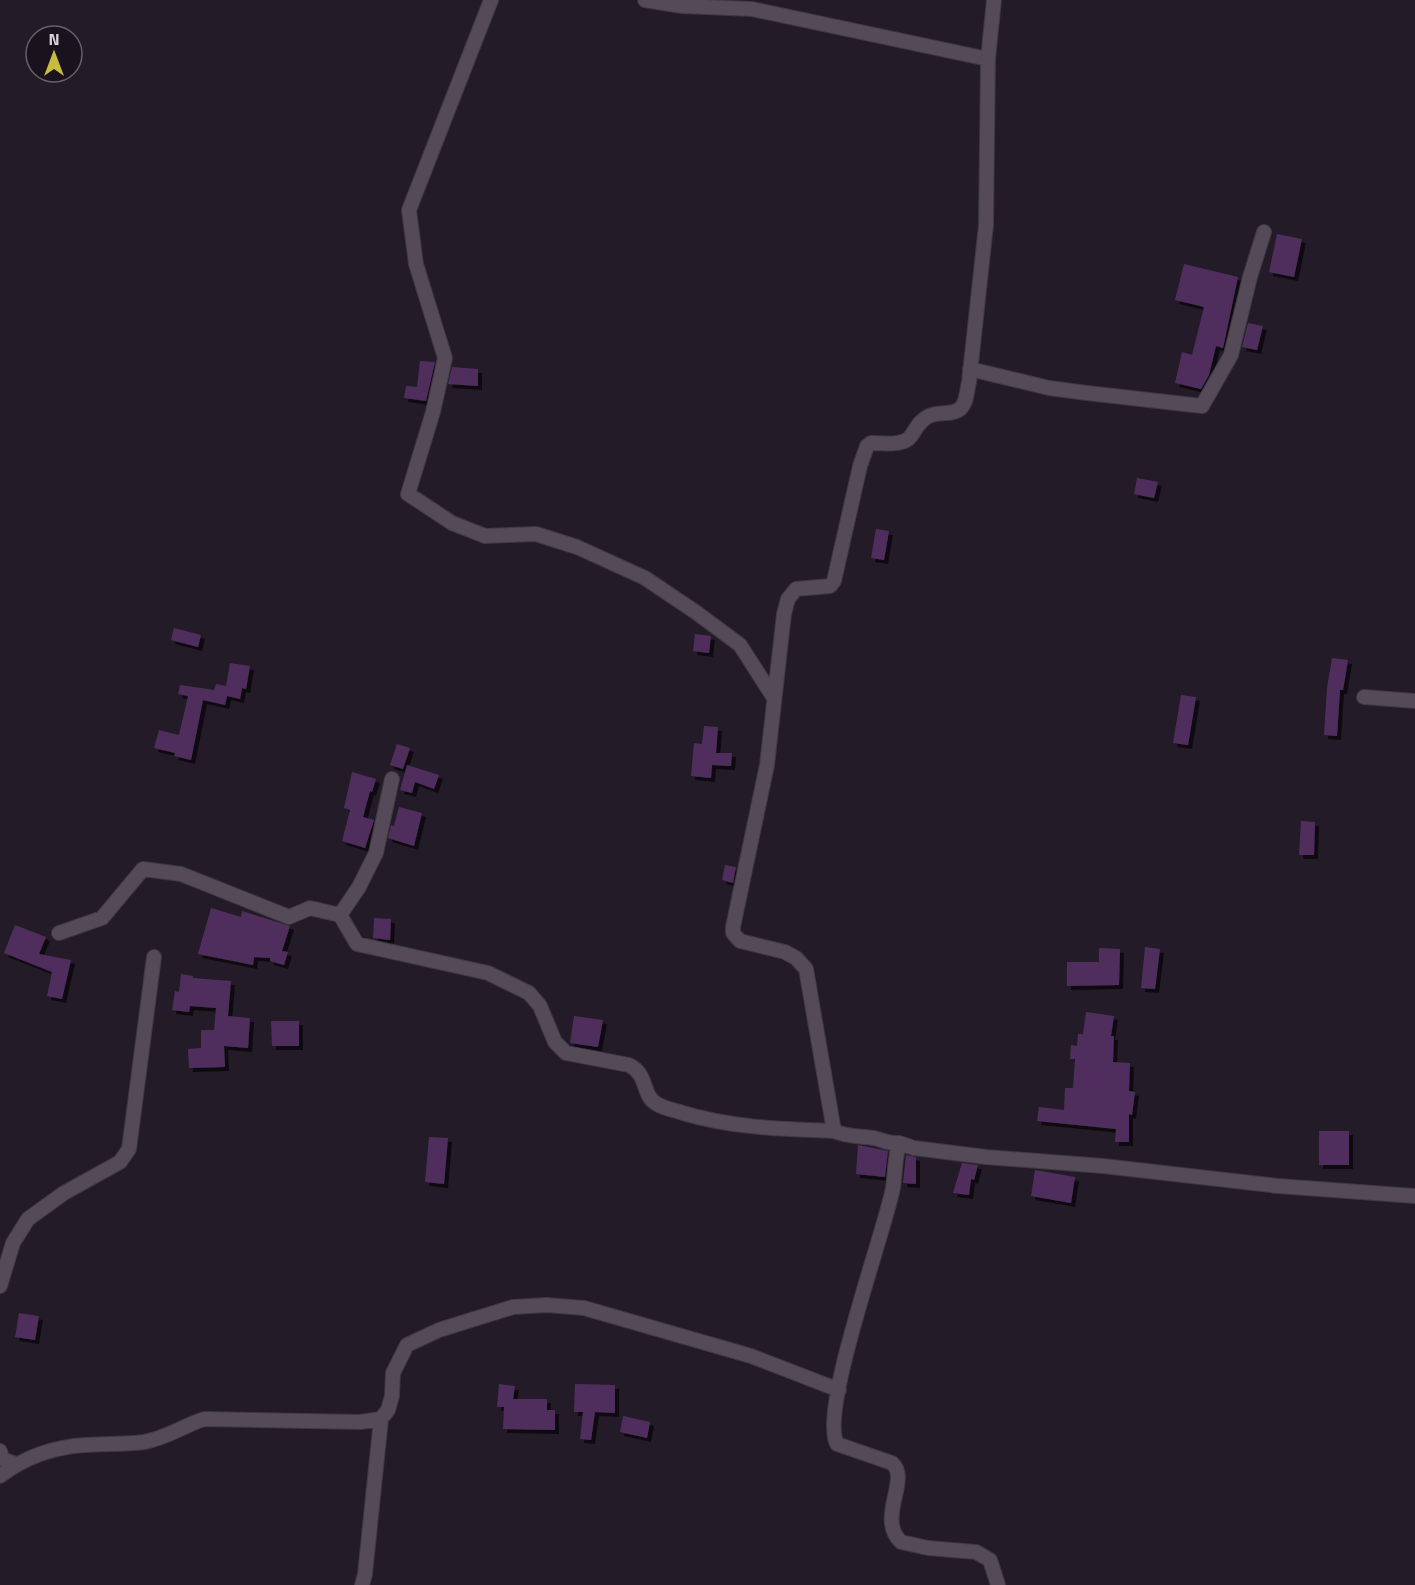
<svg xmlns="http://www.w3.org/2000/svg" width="1415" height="1585" font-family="'Titillium Web',sans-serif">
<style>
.building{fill:#4f2f5d;filter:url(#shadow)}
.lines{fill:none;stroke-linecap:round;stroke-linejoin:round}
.street-casing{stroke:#3d3841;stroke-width:16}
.street{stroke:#544a58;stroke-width:14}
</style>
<defs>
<filter id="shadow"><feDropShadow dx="4" dy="4" stdDeviation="0" flood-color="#0009"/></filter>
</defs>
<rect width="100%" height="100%" fill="#231b27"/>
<!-- building -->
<path class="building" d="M1277 234 1302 239 1294 277 1269 272Z
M1184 264 1238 277 1223 348 1216 346 1209 375 1201 389 1175 383 1182 352 1192 355 1204 307 1175 300Z
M1248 323 1263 326 1257 350 1242 347Z
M420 361 435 362 426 401 404 398 406 386 417 387Z
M452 367 478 369V386L448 384Z
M1137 478 1158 482 1154 498 1134 494Z
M876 529 889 531 884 560 871 558Z
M174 628 201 635 198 647 171 640Z
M695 634 711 636 709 653 693 651Z
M1332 658 1348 660 1343 690H1340L1337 736 1324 735 1327 688Z
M230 663 250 666 246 689 242 688 240 699 227 696 225 705 203 700 191 760 174 756 175 753 154 748 159 730 179 735 188 696 178 694 180 685 214 690 216 684 226 686Z
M1181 695 1196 697 1188 745 1173 743Z
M704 726 718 727 716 753H732L731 766 712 765 711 778 691 776 694 743 702 744Z
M397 744 410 748 403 769 390 765Z
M407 765 439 775 434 789 415 782 412 793 400 790Z
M352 772 376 779 372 792 370 791 363 817 374 820 365 848 342 841 350 810 344 808Z
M399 807 422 813 414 846 388 838 391 825 394 826Z
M1301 821 1315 822 1314 855H1299Z
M725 865 736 867 733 883 722 880Z
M211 908 241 917 242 911 290 926 282 951 288 952 284 965 270 961V958L254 957 253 965 198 954Z
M374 918 391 919 390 940 373 938Z
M15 925 46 937 39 954 71 960 62 999 47 996 52 972 4 953Z
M1145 947 1160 949 1155 989 1141 988Z
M1099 948 1120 949 1119 985 1067 986V962H1099Z
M181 974 193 976V978L231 981 228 1016 250 1018 248 1048 224 1046 225 1067 189 1068 188 1049 201 1048V1030H214L216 1008 190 1006 189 1012 172 1010 175 991 179 992Z
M1086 1012 1114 1016 1111 1036H1114L1113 1062 1130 1063 1129 1091 1135 1092 1132 1115 1129 1114V1142H1115L1116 1129 1037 1121 1039 1107 1064 1110 1065 1088H1073L1075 1059H1070L1071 1045 1077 1046 1078 1034H1083Z
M574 1016 603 1020 598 1047 570 1043Z
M271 1021H299V1046H272Z
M1319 1131H1349V1165H1319Z
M429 1137 448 1138 444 1184 425 1182Z
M858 1145 888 1151 885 1177 856 1174Z
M906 1155 916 1157V1184L903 1183Z
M962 1163 978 1165 974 1180 971 1179 969 1195 953 1193Z
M1035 1170 1075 1177 1071 1203 1031 1196Z
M19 1313 39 1316 35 1340 15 1337Z
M499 1384 515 1386 513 1399H547V1410H555V1430L503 1429 504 1407H497Z
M575 1384 615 1385V1413L595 1412 591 1440 580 1439 583 1412H574Z
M623 1416 650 1422 647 1438 620 1432Z"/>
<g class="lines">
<defs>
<path id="street" d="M491 0 409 210 416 264 445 358 433 412 408 494 452 523 485 536 536 534 577 547 645 578 697 613 740 645 774 698
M645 0 682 6 752 9 988 59 986 225 969 382C967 389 967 402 961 408 953 416 939 411 929 416 916 422 915 434 908 439 899 446 882 443 871 443L867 446 860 466 834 581 830 586 796 589 788 599 784 614 767 765 733 927V933L740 941 785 952 796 958 806 969 834 1131C847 1137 860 1136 874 1138 883 1140 889 1144 899 1143 895 1157 895 1173 893 1188 884 1234 819 1411 837 1444L892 1463C911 1479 876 1518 901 1542L928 1548 976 1552 990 1560 998 1585
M988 59 994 0
M970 369 1049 388 1087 393 1202 406 1231 355 1250 277 1264 232
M1364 697 1415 701
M340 915 359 887 376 853 392 779
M59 933 102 918 143 869 181 874 289 917 310 908 340 915 357 944 488 973 529 993 540 1006 555 1042 566 1053 629 1065C649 1075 641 1095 657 1104 665 1109 675 1110 683 1113 732 1128 784 1129 834 1131
M899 1143 914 1148 986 1157 1103 1166 1278 1186 1415 1196
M0 1286 13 1243 28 1219 64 1193 120 1162 129 1149 154 957
M0 1451 2 1459 16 1464
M0 1476C25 1457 53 1447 85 1445 104 1443 124 1445 144 1442 167 1438 183 1426 204 1419L360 1422 381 1419 388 1410 392 1396 393 1373 407 1345 439 1330 513 1307 547 1305 584 1308 751 1356 839 1390
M362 1585 365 1574 381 1419"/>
</defs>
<!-- street casing -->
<use href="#street" class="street-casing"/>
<!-- street -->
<use href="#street" class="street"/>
</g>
<!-- north arrow -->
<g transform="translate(54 54)"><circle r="28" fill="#1a121d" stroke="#67606a" stroke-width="1.5"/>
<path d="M0-4.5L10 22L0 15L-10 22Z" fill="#c6bc3d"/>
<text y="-9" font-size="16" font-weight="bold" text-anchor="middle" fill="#dad5dd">N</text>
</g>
</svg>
